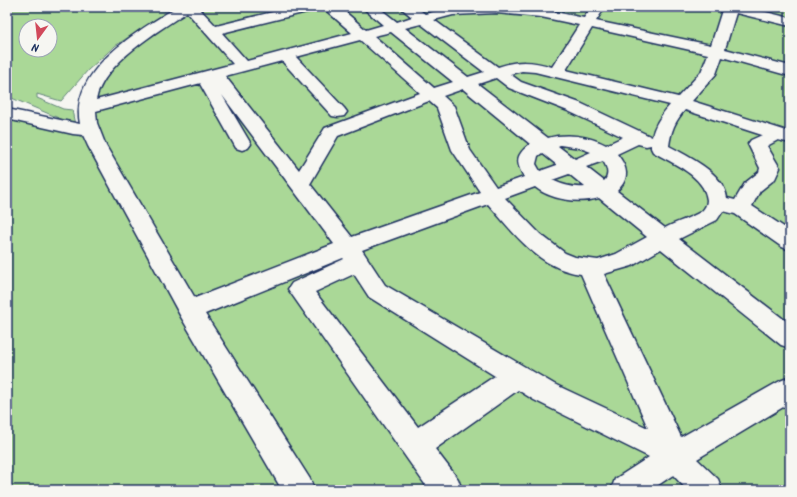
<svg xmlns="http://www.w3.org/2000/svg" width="797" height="497" font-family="Kalam,sans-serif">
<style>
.green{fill:#aad897;stroke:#62847a;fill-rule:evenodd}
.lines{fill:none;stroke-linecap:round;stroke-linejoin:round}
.minor-casing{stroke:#1b2f5e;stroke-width:3}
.minor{fill:#f6f6f2;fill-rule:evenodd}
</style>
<rect width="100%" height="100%" fill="#f6f6f2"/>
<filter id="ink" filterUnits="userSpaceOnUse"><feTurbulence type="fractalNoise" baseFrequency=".025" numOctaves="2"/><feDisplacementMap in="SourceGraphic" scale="8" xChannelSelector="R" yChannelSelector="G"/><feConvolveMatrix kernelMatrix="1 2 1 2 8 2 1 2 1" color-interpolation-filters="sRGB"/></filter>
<g filter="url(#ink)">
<!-- green -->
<path class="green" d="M7 7H143L167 12 115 46 88 70 61 101 37 94V98L63 109 72 110 75 125 7 96ZM26 26H50V50H26Z
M180 7H790V490H7V117L70 132 87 139 81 106V97L84 89 94 73Z"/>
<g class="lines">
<defs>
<path id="minor" d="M177 7H198L216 26 293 7H317L315 10 222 33 247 61 352 33 328 12 326 9 328 7H347L343 10 366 30 383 25 362 7H378L397 22 412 17 400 7H416L425 14 453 7H520L541 9 584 18 591 7H605L596 21 711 45 723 7H746L790 18V26L736 13 725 49 790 66V76L722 57 716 74 692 101 790 132V143L778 140 767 146 780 168 775 179 760 191 752 206 790 231V250L782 247 735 214 723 211 717 220 679 239 790 324V348L781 345 661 249 632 266 604 274 681 437 780 381 790 377V403L697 459 718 479 722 490H687L673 475 651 490H611L615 479 649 457 534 400 518 390 435 449 458 479 462 490H429L288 289 292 283 344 259 343 258 205 314 310 479 314 490H282L181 317 88 146 83 135 73 134 7 119V109L80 124C69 70 138 31 177 7ZM187 12 233 64 96 100C103 63 157 32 187 12ZM496 13 541 17 579 25 552 67C532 61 519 60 498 67L434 20 453 15ZM421 24 484 72 468 77 405 28ZM592 28 708 54 701 72 678 97 566 70ZM391 32 453 82 434 88 374 36ZM360 40 420 93 325 128 299 170 225 76 282 61 332 116 338 117 344 116 347 112 344 108 296 57ZM522 71 535 72 670 105C662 114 654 125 652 137L580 103 521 82 510 74ZM496 78 509 88 568 111 623 137 606 145C589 136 567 133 548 138L478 84ZM201 83 200 84 236 148 242 150 248 148 251 144 222 95 334 244 195 298 106 146 97 123 96 111ZM463 89 530 144C516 155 515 161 524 177L496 187 470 150 454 106 443 96ZM429 101 437 108 452 150 480 192 352 237 310 184 338 136ZM685 110 762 135 751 140 748 144 760 168 759 172 745 183 735 200 727 198C724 173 689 157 669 146 671 131 675 121 685 110ZM638 144 646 146 651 145V148L653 152C672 163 705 176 707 200 707 204 705 208 702 211 691 218 676 222 665 228L617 191C630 178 628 168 617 154ZM560 145 580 148 591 152 575 159 558 146ZM542 153 557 165 540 171 536 164 538 156ZM603 161C607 167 610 175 604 181L586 167ZM569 174 585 187C573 188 563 185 552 180ZM535 187C551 200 579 204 599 198L647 237 616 254 598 260 575 257 565 253 540 234 505 198ZM488 204C514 233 539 269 581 274L648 428 554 384 385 285 362 250ZM354 274 369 297 495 376 418 427 315 292Z"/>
</defs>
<!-- minor casing -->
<use href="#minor" class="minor-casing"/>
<!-- minor -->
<use href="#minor" class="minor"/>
</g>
</g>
<!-- margin -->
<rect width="797" height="497" fill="none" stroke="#f6f6f2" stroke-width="24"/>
<rect x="12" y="12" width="773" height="473" fill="none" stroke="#1b2f5e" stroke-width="1.5" filter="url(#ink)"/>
<!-- north arrow -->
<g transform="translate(38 38) rotate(195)"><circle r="19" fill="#f6f6f2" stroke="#9ea6b7"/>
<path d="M0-3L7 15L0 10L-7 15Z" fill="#d1495b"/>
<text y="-6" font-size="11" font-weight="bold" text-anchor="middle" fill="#1b2f5e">N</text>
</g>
</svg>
